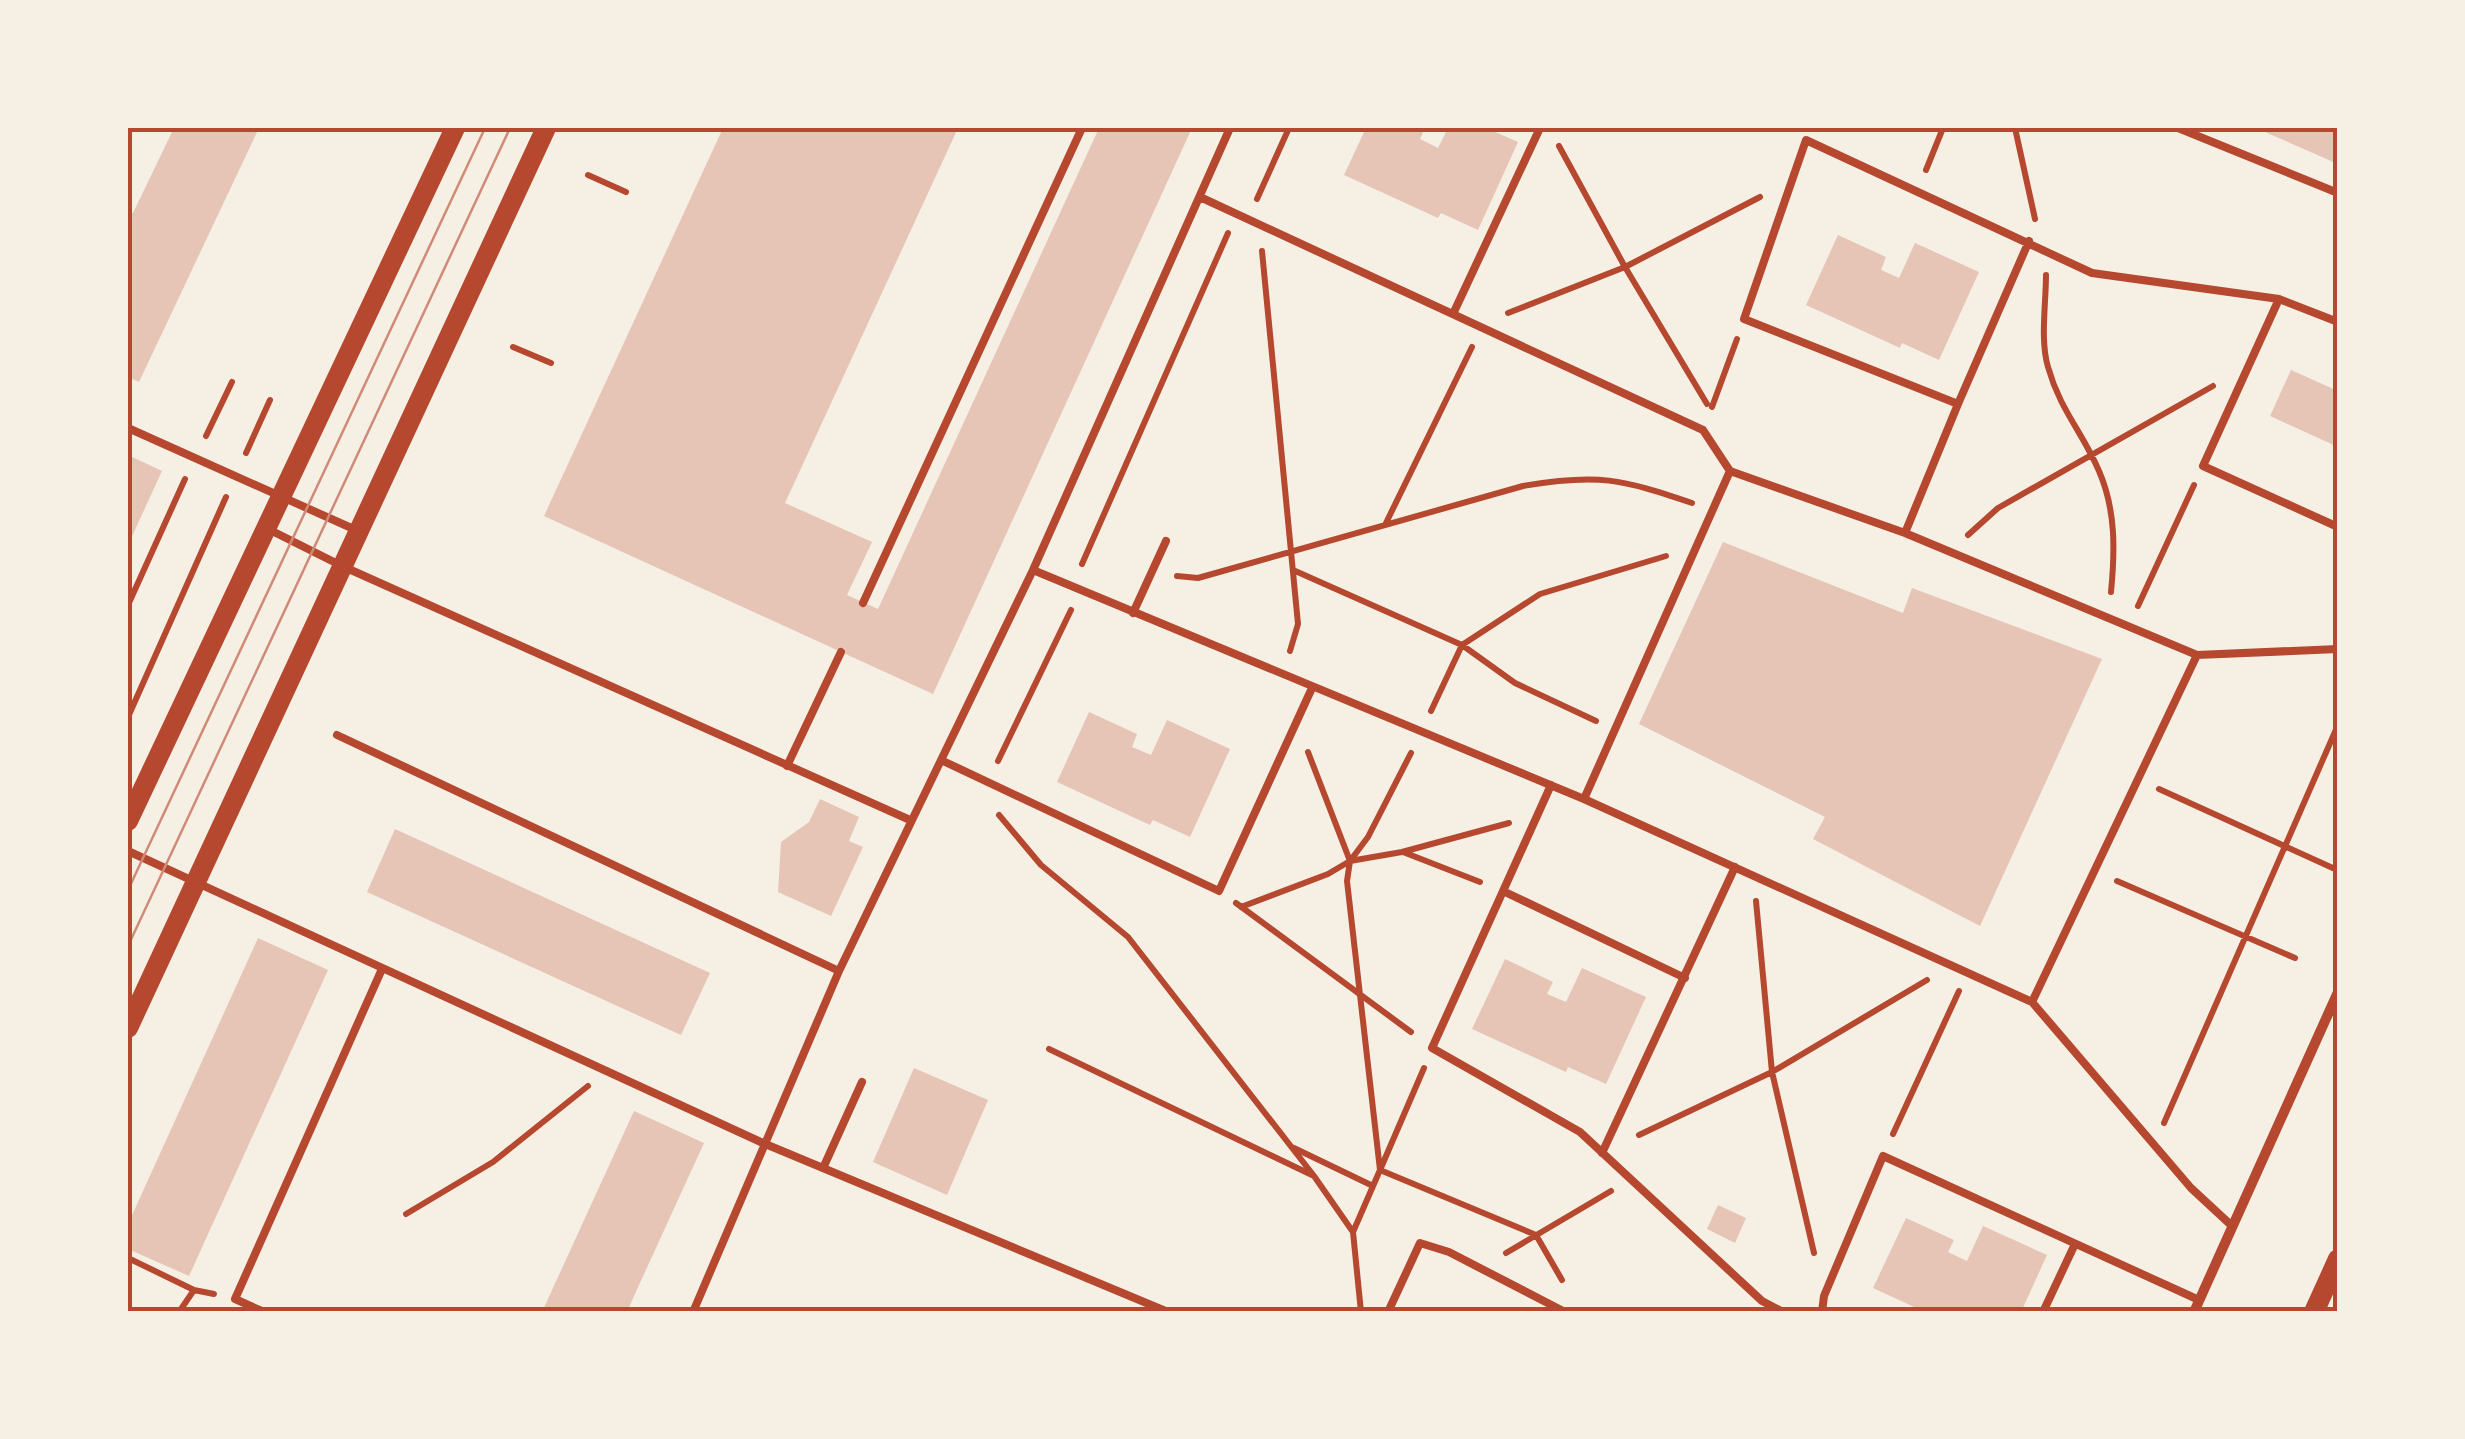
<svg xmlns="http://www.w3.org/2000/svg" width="2465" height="1439" font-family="'Nunito Sans',sans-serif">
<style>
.building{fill:#e6c5b7}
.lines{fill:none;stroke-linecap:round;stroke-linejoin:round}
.path{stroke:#b5482f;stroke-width:6}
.service{stroke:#b5482f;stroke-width:8}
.minor{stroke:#b5482f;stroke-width:10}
.secondary{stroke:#b5482f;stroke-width:20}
.tram{stroke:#cf8b77;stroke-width:2.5}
.neatline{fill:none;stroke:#b5482f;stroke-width:4}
</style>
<rect width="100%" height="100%" fill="#f6efe4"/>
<!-- building -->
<path class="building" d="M174 128H259L139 382 128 377V211L133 213Z
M723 128H958L785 503 872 542 847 595 878 609 1099 128H1192L933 694 544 516Z
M1366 128H1425L1420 139 1438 148 1448 128H1486L1518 142 1478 230 1441 213 1438 218 1344 175Z
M2256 128H2338V164Z
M1838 235 1886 257 1881 270 1899 278 1915 243 1979 272 1939 360 1902 343 1900 348 1806 305Z
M2291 370 2338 391V447L2270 416Z
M128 455 162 471 128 545Z
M1723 542 1903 613 1912 588 2102 659 1980 926 1813 839 1825 817 1639 724Z
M1089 712 1137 734 1132 747 1151 755 1167 720 1230 749 1190 837 1153 820 1150 825 1057 782Z
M820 799 859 817 849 841 863 847 831 916 778 892 781 842 809 822Z
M395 829 710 973 681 1035 367 892Z
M258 938 328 970 189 1276 128 1249V1224Z
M1505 959 1553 982 1547 994 1566 1002 1582 968 1646 997 1606 1084 1568 1067 1566 1072 1472 1029Z
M914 1068 988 1100 947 1195 873 1162Z
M634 1111 704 1143 634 1296 627 1312H542Z
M1718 1205 1746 1218 1735 1243 1707 1229Z
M1906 1218 1954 1240 1948 1252 1967 1261 1983 1226 2047 1255 2021 1312H1925L1873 1288Z"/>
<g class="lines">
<!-- path -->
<path class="path" d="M2015 128 2035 219
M1559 146 1625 267 1707 404
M1926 170 1943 128
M588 175 626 192
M1257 199 1289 128
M1262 251 1298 624 1290 651
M2046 275C2046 304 2040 340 2048 367 2060 410 2083 433 2099 471 2116 510 2115 551 2111 592
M1508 313 1625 267 1760 197
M513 347 551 363
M1712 407 1737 339
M206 436 232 382
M246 453 270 400
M1385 525 1472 347
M1968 535 1998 508 2213 386
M1082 564 1228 233
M1293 570 1462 645 1515 683 1596 721
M1177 576 1198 578 1523 486C1598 473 1621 479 1692 503
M128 605 185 479
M2138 606 2194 485
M1431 711 1462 645 1540 594 1666 556
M128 717 226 497
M1308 752 1350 861
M998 761 1071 610
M2159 789 2335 869
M999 815 1041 865 1128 937 1314 1176
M1403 852 1480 882
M2117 881 2295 958
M1756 901 1772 1072 1814 1253
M1236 903 1411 1032
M1241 907 1328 874 1350 861 1402 852 1509 823
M1049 1049 1314 1176 1353 1232 1361 1312
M1424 1068 1380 1170 1536 1235 1562 1280
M2164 1123 2338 725
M1893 1134 1959 991
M1639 1135 1772 1072 1927 980
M1294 1148 1373 1186
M406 1214 493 1162 588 1086
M1353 1232 1380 1170 1347 881 1350 861 1368 837 1411 753
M1506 1253 1611 1191
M128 1258 194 1290
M179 1312 194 1290 214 1294"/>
<!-- service -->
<path class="service" d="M2178 128 2338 193
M1200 197 1703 430 1730 471 1905 533 2197 655 2338 649
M2029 241 1958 404 1744 319 1806 140 2092 273 2279 299 2338 322
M2279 299 2203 466 2338 527
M1453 314 1540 128
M128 428 356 530
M268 529 342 566 910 820
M1905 533 1958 404
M1033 570 1584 799 2032 1002 2191 1188 2232 1226
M863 603 1082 128
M1133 613 1166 541
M337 735 839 971
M943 761 1219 891 1312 688
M787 766 841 652
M1551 785 1432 1048 1580 1132 1762 1301 1783 1312
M1584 799 1730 471
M128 851 763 1143 1168 1312
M1503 891 1685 978
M2032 1002 2197 655
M1602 1153 1735 867
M824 1166 862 1082
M264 1312 235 1299 382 969
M693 1312 839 971 1033 570 1230 128
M1388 1312 1420 1243 1449 1252 1565 1312
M1822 1312 1824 1296 1883 1156 2199 1300
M2043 1312 2075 1244"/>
<!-- minor -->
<path class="minor" d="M2194 1312 2338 992"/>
<!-- secondary -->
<path class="secondary" d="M128 821 455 128
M128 1028 546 128
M2314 1312 2338 1259"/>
<!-- tram -->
<path class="tram" d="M128 890 485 128
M128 946 510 128"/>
</g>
<!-- border -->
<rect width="2465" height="1439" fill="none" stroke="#f6efe4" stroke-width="260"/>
<rect x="130" y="130" width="2205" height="1179" class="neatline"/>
</svg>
